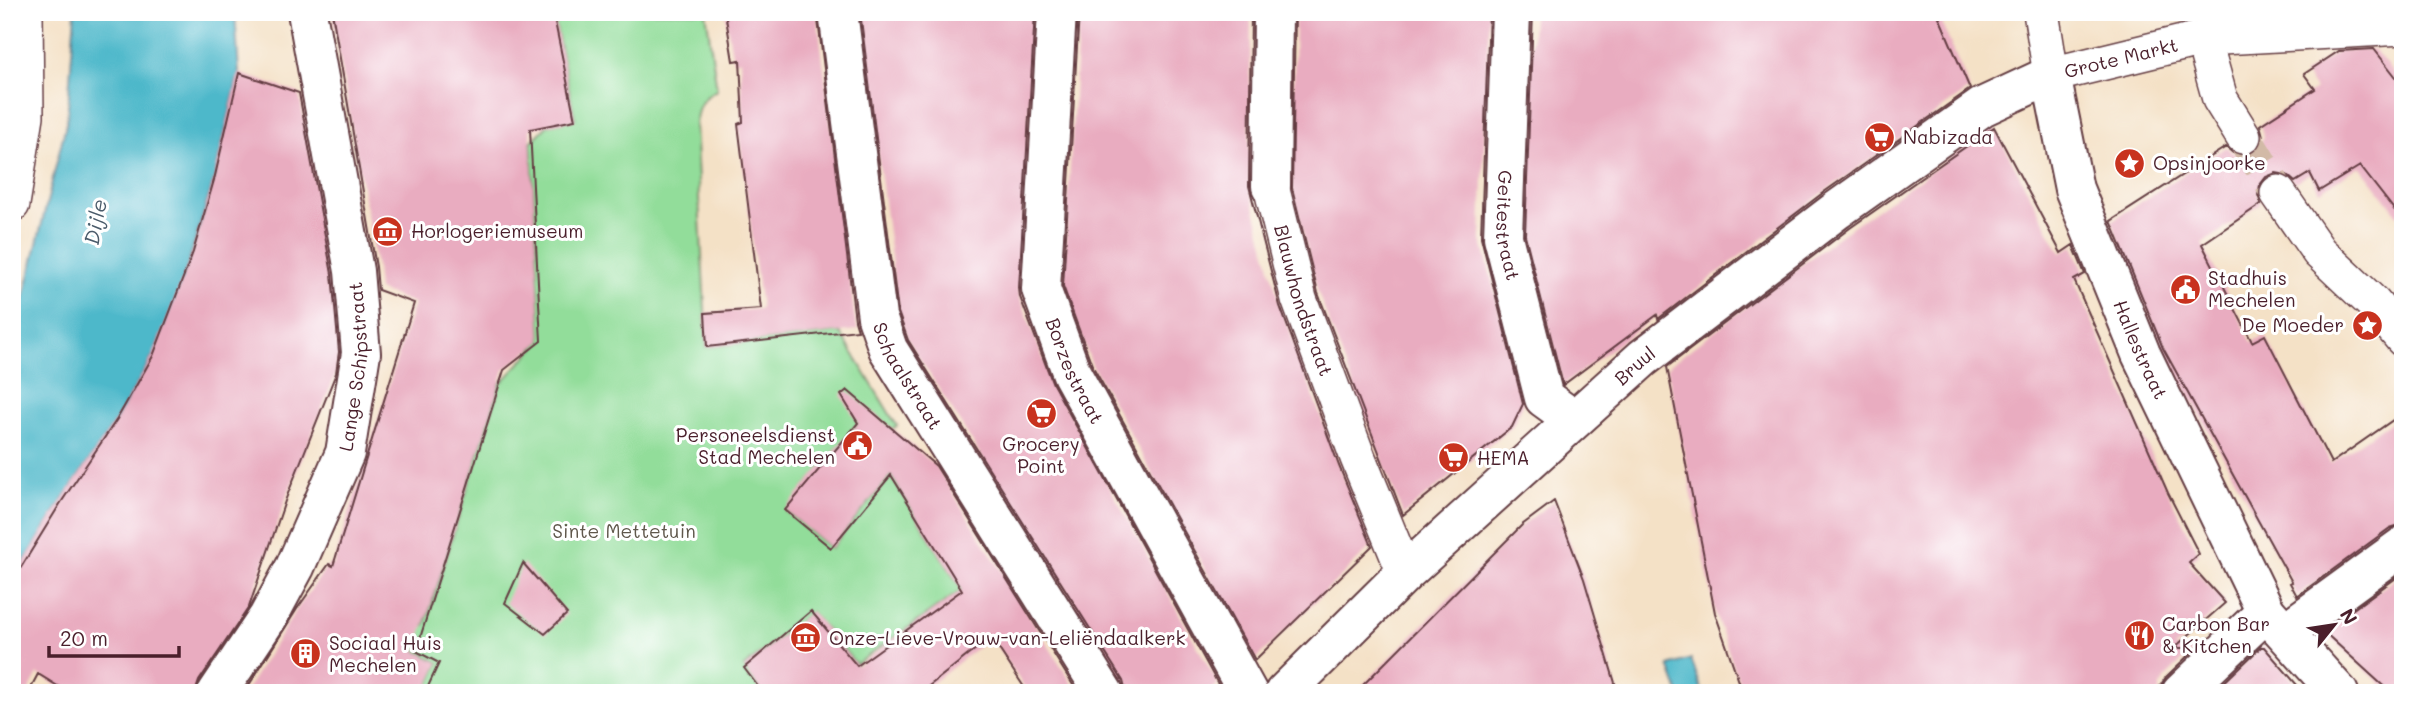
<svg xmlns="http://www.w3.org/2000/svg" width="2415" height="705" font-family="Mali,sans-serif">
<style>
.green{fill:#92dd9a;stroke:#6e7e62;stroke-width:2}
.water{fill:#4db8ca;stroke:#4c6c7a;stroke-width:2}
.building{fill:#e9acc0}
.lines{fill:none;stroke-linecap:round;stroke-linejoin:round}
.pedestrian-tunnel{stroke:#d2baa7;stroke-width:35;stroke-dasharray:35 18;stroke-linecap:butt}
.pedestrian-casing{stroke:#643c42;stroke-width:38}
.minor-casing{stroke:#643c42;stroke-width:42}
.pedestrian{stroke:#fff;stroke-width:35}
.minor{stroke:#fff;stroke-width:38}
.labels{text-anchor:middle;stroke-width:6;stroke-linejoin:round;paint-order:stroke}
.street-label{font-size:19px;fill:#4a1f2b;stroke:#fff}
.poi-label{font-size:19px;fill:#4a1f2b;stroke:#fff;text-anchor:start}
.park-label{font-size:19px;fill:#60584c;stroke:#fff}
.water-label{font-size:21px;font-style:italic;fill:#4b5c6b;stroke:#fff}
</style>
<rect width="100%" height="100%" fill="#fff"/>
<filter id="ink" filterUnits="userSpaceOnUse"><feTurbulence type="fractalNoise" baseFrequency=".0143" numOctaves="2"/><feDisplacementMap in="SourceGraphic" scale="14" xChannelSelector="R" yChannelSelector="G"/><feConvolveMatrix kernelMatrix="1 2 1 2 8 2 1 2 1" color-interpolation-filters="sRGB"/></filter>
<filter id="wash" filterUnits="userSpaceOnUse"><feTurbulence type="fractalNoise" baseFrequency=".00686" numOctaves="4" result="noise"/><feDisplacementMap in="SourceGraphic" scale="28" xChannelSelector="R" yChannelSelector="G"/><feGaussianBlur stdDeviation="1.57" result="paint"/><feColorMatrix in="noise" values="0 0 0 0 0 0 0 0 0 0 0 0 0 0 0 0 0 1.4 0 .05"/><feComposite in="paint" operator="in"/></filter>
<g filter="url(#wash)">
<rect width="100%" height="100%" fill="#f4e1c6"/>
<!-- green -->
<path class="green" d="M584 12H706L717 90C700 98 698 107 695 124L707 347 840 332 897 426 892 429 869 410 786 511 831 548 891 475 962 590 856 664 811 612 744 667 763 693H425L439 663 409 647 419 625H425L500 384 541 341 531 142 548 125 575 119 554 17Z"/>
<!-- water -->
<path class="water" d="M75 12H235L239 73 214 180 180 289 153 356 117 419 60 504 12 582V330L18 322 67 120Z
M1691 659 1703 693H1679L1669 666Z"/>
<g id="blocks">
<!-- building -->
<path class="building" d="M332 12H553L575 120 530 129 541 341 504 370 416 651 439 663 425 693H244L297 609 329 564 333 566 414 303 378 290 376 267Z
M725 12H817L855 320 858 330 707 347 705 313 761 309 738 124 743 122 740 60 733 61Z
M860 12H1035L1019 288 1020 297 1053 384 1218 684 1209 693H1126L1123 681 908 340 898 312Z
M1079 12H1251L1249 186 1280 306 1339 466 1372 546 1255 660 1092 365 1063 286Z
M1295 12H1489L1481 237 1523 404 1512 427 1403 515 1318 293 1292 188Z
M1533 12H1937L1970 89 1824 192 1658 319 1657 315 1563 385 1525 235Z
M2374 49 2403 86V221L2360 166 2319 191 2310 173 2295 182 2287 175 2276 173 2266 177 2260 185 2258 195 2261 204 2202 244 2252 342 2265 335 2331 463 2403 413V524L2390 528 2297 596 2290 583 2292 582 2163 348 2111 221 2226 147 2233 153 2243 156 2254 153 2260 146 2263 136 2260 125 2315 89 2304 74 2339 51Z
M239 73 299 93 332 274 339 352 336 373 285 501 249 607 199 681 195 693H69L38 674 28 693H12V582L60 504 117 419 153 356 193 252 214 180Z
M1994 127 2061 253 2073 245 2085 274 2074 280 2168 493 2199 554 2189 563 2225 603 2174 648H2196L2166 677 2160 686V693H1743L1715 613 1667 367 1850 228Z
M847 390 936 466 1078 693H1028L991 637 920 693H763L744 668 811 611 857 666 962 590 891 475 831 548 785 510 858 423 841 395Z
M1554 501 1584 579 1618 693H1355L1522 525Z
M523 563 567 614 545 634 505 603Z
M2403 573V693H2391L2323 631Z
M2261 647H2264L2304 693H2213Z"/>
</g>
</g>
<g filter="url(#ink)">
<use href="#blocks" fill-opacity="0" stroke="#643c42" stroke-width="2"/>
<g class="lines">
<!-- pedestrian-tunnel -->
<path class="pedestrian-tunnel" d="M2243 136 2278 193"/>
<defs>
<g id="pedestrian">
<path id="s1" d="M2041 12 2051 75 2203 38 2403 27"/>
<path d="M2203 38 2220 99 2243 136"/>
<path id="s2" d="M1271 186 1299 299 1358 458 1405 573"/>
<path d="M2278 193 2319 252 2373 303 2403 339"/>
<path d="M12 204 26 116 25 12"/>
</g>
<g id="minor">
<path id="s3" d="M838 12 877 317 888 349 1104 693"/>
<path id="s4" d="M1057 12 1041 289 1072 374 1248 693"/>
<path id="s5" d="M1511 12 1503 237 1544 398 1573 419"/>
<path d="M1271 186 1273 12"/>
<path d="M2285 632 2403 546"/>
<path id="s6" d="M217 693 268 617 295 567 345 453 361 353 354 271 307 12"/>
<path id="s7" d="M1284 693 1405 573 1643 358 1837 210 1982 107 2051 75 2074 189 2141 354 2266 612 2339 693"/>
<path d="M2181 693 2266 612"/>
</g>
</defs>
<!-- pedestrian casing -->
<use href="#pedestrian" class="pedestrian-casing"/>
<!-- minor casing -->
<use href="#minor" class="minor-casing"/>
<!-- pedestrian -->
<use href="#pedestrian" class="pedestrian"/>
<!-- minor -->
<use href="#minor" class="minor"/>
</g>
</g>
<!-- icons -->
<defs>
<symbol id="supermarket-disc" viewBox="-11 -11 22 22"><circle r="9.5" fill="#c8321e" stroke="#fff"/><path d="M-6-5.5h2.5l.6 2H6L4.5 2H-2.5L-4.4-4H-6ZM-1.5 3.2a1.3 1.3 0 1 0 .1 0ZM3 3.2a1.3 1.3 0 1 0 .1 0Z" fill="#fff"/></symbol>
<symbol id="sight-disc" viewBox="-11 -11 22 22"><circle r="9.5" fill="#c8321e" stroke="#fff"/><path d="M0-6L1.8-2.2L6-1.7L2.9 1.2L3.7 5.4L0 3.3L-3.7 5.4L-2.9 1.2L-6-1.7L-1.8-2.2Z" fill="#fff"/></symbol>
<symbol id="museum-disc" viewBox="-11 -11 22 22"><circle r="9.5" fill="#c8321e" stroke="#fff"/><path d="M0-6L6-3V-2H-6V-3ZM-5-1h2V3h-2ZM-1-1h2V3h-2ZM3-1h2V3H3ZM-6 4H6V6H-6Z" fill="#fff"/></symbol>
<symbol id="civic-disc" viewBox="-11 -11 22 22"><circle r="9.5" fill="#c8321e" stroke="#fff"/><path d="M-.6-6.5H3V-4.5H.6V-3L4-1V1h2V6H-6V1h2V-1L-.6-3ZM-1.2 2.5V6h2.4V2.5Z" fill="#fff"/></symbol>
<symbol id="restaurant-disc" viewBox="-11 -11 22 22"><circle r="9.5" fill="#c8321e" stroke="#fff"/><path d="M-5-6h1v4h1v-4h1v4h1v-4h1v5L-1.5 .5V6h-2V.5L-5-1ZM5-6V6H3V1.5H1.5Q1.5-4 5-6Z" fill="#fff"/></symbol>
<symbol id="building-disc" viewBox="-11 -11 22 22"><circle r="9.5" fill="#c8321e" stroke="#fff"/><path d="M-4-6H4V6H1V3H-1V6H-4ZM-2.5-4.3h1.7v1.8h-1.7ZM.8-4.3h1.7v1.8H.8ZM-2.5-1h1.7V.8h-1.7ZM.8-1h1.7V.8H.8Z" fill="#fff"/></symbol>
</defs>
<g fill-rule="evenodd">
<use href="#supermarket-disc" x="1862" y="120" width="35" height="35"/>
<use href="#sight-disc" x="2112" y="146" width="35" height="35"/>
<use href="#museum-disc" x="370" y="214" width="35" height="35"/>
<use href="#civic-disc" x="2168" y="272" width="35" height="35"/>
<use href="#sight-disc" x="2350" y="308" width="35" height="35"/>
<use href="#supermarket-disc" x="1024" y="396" width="35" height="35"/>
<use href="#civic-disc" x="840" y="428" width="35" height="35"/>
<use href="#supermarket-disc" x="1436" y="440" width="35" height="35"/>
<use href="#restaurant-disc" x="2122" y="618" width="35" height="35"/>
<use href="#museum-disc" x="788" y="620" width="35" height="35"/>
<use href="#building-disc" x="288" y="636" width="35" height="35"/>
</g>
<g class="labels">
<!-- street labels -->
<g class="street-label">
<text dy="7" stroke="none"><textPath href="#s1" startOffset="136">Grote Markt</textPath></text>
<text dy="7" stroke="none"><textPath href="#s5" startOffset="214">Geitestraat</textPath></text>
<text dy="7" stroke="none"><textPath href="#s2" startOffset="119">Blauwhondstraat</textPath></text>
<text dy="7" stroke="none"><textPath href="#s7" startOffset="1279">Hallestraat</textPath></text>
<text dy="7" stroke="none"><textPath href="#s7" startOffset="480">Bruul</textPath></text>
<text dy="7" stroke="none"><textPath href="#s6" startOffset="360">Lange Schipstraat</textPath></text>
<text dy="7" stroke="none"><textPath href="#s4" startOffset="366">Borzestraat</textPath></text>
<text dy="7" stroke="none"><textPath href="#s3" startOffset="374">Schaalstraat</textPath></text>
</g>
<!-- poi labels -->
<g class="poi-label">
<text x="1903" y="144">Nabizada</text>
<text x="2153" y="170">Opsinjoorke</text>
<text x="411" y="238">Horlogeriemuseum</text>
<text x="2208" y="285">Stadhuis<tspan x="2208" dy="22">Mechelen</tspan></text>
<text x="2344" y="332" text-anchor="end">De Moeder</text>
<text x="835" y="442" text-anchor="end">Personeelsdienst<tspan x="835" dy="22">Stad Mechelen</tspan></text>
<text x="1041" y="451" text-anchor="middle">Grocery<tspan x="1041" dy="22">Point</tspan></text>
<text x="1477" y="465">HEMA</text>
<text x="2162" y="631">Carbon Bar<tspan x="2162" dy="22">&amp; Kitchen</tspan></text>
<text x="829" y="645">Onze-Lieve-Vrouw-van-Leliëndaalkerk</text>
<text x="329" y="650">Sociaal Huis<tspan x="329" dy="22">Mechelen</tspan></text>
</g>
<!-- park labels -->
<g class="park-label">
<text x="624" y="538">Sinte Mettetuin</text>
</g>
<!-- water labels -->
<g class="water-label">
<text transform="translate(96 222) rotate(-79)" y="7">Dijle</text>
</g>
</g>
<!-- margin -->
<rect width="2415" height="705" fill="none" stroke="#fff" stroke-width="42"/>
<!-- north arrow -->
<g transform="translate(2334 625) rotate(60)" stroke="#ffffff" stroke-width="5" paint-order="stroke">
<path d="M0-5L12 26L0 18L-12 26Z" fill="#4a1f2b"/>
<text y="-10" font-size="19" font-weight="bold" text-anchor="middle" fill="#4a1f2b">N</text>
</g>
<!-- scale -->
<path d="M49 646v10h130v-10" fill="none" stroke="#4a1f2b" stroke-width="3.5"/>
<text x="60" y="646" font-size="21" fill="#4a1f2b" stroke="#ffffff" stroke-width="5" paint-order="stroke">20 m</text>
</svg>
